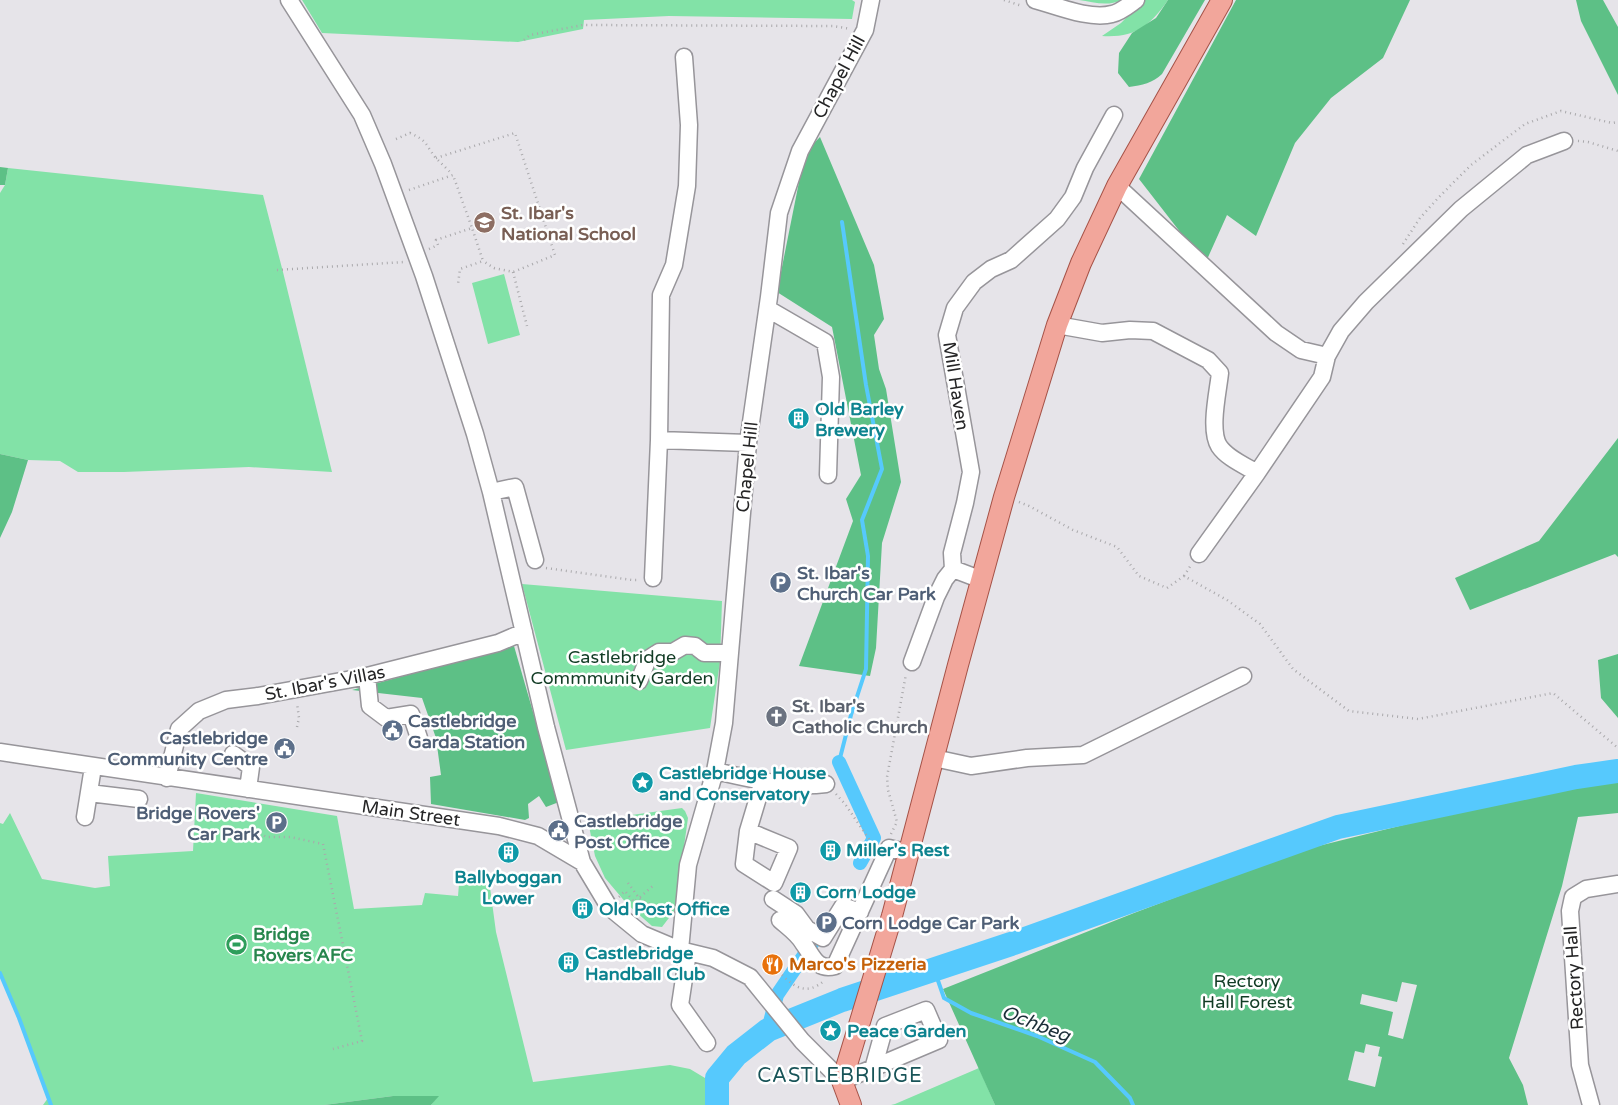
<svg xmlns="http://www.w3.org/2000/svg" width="1618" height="1105" font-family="'Varela Round',sans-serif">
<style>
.green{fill:#82e2a7}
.forest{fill:#5dc086;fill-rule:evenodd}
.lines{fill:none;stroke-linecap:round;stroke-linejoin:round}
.stream{stroke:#56c9fd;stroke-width:4}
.canal{stroke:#56c9fd;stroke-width:14}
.river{stroke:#56c9fd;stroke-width:24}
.minor-casing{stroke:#97959a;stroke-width:19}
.major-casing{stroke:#a55247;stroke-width:22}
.path{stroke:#a9a8ab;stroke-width:2.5;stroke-dasharray:1 4;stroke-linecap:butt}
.minor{stroke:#fff;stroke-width:16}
.major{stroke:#f2a69b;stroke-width:20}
.labels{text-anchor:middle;stroke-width:5;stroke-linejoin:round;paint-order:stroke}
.street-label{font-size:18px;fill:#252526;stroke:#fff}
.education-label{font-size:18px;font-weight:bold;fill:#785e54;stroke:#fff;text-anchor:start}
.culture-label{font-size:18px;font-weight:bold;fill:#0d838f;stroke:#fff;text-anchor:start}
.service-label{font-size:18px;font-weight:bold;fill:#4e5e75;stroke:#fff;text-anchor:start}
.park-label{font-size:18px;fill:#113b24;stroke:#fff}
.worship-label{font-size:18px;font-weight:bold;fill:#5b616d;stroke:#fff;text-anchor:start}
.leisure-label{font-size:18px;font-weight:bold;fill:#27864d;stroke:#fff;text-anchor:start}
.food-label{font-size:18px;font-weight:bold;fill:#c56008;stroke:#fff;text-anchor:start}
.water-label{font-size:19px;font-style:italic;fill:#1b2e38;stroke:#fff}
.quarter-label{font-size:20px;letter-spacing:1px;fill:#185458;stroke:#fff}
</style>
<rect width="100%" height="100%" fill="#e6e4e9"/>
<!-- green -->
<path class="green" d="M302 0H852L855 2 852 19 669 16 584 20 583 29 518 42 322 33Z
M1079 0H1121C1108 7 1093 2 1079 0Z
M1144 0H1168C1150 26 1135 38 1102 36L1121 23Z
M8 168 263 195 283 272 332 472 249 467 124 472H78L60 461 28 460 0 454V193L5 185Z
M504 274 520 335 488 344 472 283Z
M522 584 722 601 720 662 710 728 566 750Z
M196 793 337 816 354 909 422 905 425 893 458 896 459 884 489 880 496 932 533 1082 670 1065 690 1069 705 1078H717L715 1105H431L438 1096H393L324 1105H43L48 1098 19 1018 0 973V823L3 824 10 813 42 879 95 888 110 886 108 856 193 851Z
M682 808 685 811 688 818 675 910 662 927 652 926 627 904 605 878 595 856 588 821Z
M979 1068 995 1105H891L895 1104Z"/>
<!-- forest -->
<path class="forest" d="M1168 0H1205L1162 74C1153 83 1142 85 1129 87L1118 73 1119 53 1132 33 1156 18Z
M1236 0H1410L1383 58 1331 98 1295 143 1256 236 1227 215 1205 264 1139 179Z
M1576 0H1603L1618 27V95L1581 21Z
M820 137 874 265 884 319 874 335 879 369 886 389 901 482 882 543 876 648 870 676 799 666 853 521 846 499 861 475 832 327 777 292 805 152Z
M0 167 8 168 5 185H0Z
M1618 438V557L1615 554 1470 610 1455 578 1539 541Z
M0 454 28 460 12 512 0 538Z
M514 646 559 802 546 807 539 796 528 804 529 818 525 820 431 804 430 777 441 775 436 738 422 698 352 690Z
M1618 654V718L1601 698 1598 660Z
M1618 782V813L1578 817 1562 886 1509 1058 1523 1085 1528 1105H995L943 989 1134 913 1298 851 1549 789ZM1402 982 1417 985 1403 1039 1388 1035 1393 1012 1360 1004 1362 994 1397 1002ZM1366 1044 1380 1047 1378 1056 1382 1057 1375 1087 1348 1080 1355 1051 1364 1053Z
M393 1096H439L431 1105H324Z"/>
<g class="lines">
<!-- stream -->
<path class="stream" d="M839 762 851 715 866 669 868 556 862 520 882 469 866 385 842 222
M934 969 944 998 971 1013 1037 1036 1095 1062 1130 1098 1133 1105
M0 973 19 1018 51 1105"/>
<!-- canal -->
<path class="canal" d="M839 762 874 838 860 863
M768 1030 777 995 813 942"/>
<!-- river -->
<path class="river" d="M717 1105V1078L736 1055 768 1030 842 1000 1011 944 1338 827 1576 777 1618 771"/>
<defs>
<path id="minor" d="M289 0 362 115 383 164 424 276 475 434 491 492 546 727 582 862
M1035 0C1057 6 1090 20 1112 14 1121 12 1129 5 1136 0
M1117 186 1276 333 1301 350 1327 356
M768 309 825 342 831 377 828 475
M1057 325 1102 333 1130 330 1153 331 1208 360 1220 373C1218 392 1209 430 1219 446 1227 458 1244 465 1257 473L1322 377 1327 356 1341 331 1366 302 1461 209 1527 155 1564 141
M659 440 748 443
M491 492 515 487 535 560
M1199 554 1257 473
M953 569 982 580
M653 578 659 440 661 295 674 265 687 186 689 125 684 57
M912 662 936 597 945 579 953 569 952 553 965 503 971 472 947 335 955 308 974 282 991 269 1011 260 1057 219 1073 197 1085 168 1114 115
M367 676 370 706 386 718 411 714 419 738
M639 681 648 659 659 652H673L685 645 695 646 704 653H730
M0 752 499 826 538 836 582 862 609 907 642 934 680 950 713 958 750 977 802 1041 842 1081 939 1040 926 1010 885 1026 873 1069
M233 754 251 767 248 789
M934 758 971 766 1027 758 1083 755 1243 676
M715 771C751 779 789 789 826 784
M167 778 179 729 199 711 226 700 258 696 363 677 498 643 524 632
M89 793 139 799
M85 817 93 767
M748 831 789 848 774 883 744 864 748 831 763 781
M773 899 796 914 807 929 823 938 843 906 860 912
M780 920C788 927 798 934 803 943 813 956 816 971 835 966L889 848 909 853
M680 950 688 865 715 771 724 723 748 443 769 297 779 213 800 151 865 30 871 0
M688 952 680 1005 707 1043
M1591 1105 1580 1065 1570 911 1573 897 1586 889 1618 884"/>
<path id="major" d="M851 1105 842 1081 892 916 958 665 1004 497 1057 325 1081 263 1117 186 1222 0"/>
</defs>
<!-- minor casing -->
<use href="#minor" class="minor-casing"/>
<!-- major casing -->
<use href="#major" class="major-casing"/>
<!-- path -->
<path class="path" d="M1004 0 1022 6
M524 40 530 35 583 25 833 26 851 29
M396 139 410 133C428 141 425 144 435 157 441 163 447 169 452 174
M1578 141 1588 142 1618 151
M436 158 515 133 555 255 513 272 494 268 483 261
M409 190 453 175 472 228
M1403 244 1420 218 1439 197 1471 165 1525 124 1561 111 1612 123 1618 122
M429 249 438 245 436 240 472 228 483 261 460 269 458 284
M277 270 404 262
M513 272 527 326
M1019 502 1029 506 1073 530 1117 547 1139 576 1167 588 1184 576 1227 600 1260 624 1293 669 1349 711 1418 719 1553 693 1618 748
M546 568 632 580H639
M1184 576 1191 565
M297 727 299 718 297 703
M836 794 845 804 871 842 875 844
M252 827 266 837H290L323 844 362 1041 333 1049
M891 834 897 822 888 790 887 777 906 674
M628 883 639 898 655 884
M619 897 625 891 634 902 639 898 652 905 671 909
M782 975C795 988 807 995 824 981"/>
<!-- minor -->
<use href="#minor" class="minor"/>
<!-- major -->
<use href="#major" class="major"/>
</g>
<!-- icons -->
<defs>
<symbol id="school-disc" viewBox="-11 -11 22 22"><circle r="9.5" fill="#8d6e63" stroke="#fff"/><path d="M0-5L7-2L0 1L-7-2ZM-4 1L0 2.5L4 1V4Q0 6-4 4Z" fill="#fff"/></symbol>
<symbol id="building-disc" viewBox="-11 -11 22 22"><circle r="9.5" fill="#0f9aa8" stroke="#fff"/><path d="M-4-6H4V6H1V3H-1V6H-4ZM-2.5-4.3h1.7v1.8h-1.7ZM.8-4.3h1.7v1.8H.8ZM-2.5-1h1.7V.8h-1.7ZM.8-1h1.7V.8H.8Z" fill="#fff"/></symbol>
<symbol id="parking-disc" viewBox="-11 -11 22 22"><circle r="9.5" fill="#5c6f8a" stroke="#fff"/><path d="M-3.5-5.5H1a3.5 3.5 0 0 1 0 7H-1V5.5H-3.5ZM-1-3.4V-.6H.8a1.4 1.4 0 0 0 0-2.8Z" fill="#fff"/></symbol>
<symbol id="church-disc" viewBox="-11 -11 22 22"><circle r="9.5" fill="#6b7280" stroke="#fff"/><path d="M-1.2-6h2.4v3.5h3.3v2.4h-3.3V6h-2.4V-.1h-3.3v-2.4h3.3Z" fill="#fff"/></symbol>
<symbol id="civic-disc" viewBox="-11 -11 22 22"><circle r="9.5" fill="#5c6f8a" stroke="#fff"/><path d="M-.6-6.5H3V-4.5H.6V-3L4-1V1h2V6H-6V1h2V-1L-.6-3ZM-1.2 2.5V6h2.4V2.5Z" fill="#fff"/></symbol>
<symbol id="sight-disc" viewBox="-11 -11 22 22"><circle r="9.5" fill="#0f9aa8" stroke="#fff"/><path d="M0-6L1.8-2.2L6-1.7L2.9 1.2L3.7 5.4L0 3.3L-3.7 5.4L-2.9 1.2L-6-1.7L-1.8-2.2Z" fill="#fff"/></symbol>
<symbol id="stadium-disc" viewBox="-11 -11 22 22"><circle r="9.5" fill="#2e9e5b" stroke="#fff"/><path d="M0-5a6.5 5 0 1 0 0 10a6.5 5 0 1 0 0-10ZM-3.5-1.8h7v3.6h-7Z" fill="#fff"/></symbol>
<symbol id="restaurant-disc" viewBox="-11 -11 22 22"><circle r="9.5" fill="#e8710a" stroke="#fff"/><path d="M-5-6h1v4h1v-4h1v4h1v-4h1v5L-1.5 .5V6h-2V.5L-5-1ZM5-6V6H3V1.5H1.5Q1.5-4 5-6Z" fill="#fff"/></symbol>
</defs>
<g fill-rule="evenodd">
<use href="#school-disc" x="472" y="210" width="25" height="25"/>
<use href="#building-disc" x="786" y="406" width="25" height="25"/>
<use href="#parking-disc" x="768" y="570" width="25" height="25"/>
<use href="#church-disc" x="764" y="704" width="25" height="25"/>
<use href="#civic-disc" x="380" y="718" width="25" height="25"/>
<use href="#civic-disc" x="272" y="736" width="25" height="25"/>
<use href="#sight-disc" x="630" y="770" width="25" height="25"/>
<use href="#parking-disc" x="264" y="810" width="25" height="25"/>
<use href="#civic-disc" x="546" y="818" width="25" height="25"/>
<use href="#building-disc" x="818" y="838" width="25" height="25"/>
<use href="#building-disc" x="496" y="840" width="25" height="25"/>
<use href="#building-disc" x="788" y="880" width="25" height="25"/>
<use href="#building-disc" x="570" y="896" width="25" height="25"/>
<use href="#parking-disc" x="814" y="910" width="25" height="25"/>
<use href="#stadium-disc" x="224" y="932" width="25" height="25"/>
<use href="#building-disc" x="556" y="950" width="25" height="25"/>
<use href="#restaurant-disc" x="760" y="952" width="25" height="25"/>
<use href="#sight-disc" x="818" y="1018" width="25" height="25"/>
</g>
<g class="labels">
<!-- street labels -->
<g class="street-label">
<text transform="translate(839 77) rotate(-62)" y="6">Chapel Hill</text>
<text transform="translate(956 386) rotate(81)" y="6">Mill Haven</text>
<text transform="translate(747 467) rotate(-84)" y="6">Chapel Hill</text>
<text transform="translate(325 683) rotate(-11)" y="6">St. Ibar's Villas</text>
<text transform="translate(411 813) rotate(8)" y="6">Main Street</text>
<text transform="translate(1574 978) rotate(-94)" y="6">Rectory Hall</text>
</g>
<!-- education labels -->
<g class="education-label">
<text x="501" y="219">St. Ibar's<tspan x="501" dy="21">National School</tspan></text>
</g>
<!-- culture labels -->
<g class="culture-label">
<text x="815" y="415">Old Barley<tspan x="815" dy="21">Brewery</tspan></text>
<text x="659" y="779">Castlebridge House<tspan x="659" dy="21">and Conservatory</tspan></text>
<text x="846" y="856">Miller's Rest</text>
<text x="508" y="883" text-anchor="middle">Ballyboggan<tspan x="508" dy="21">Lower</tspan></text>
<text x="816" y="898">Corn Lodge</text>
<text x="599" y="915">Old Post Office</text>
<text x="585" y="959">Castlebridge<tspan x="585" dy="21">Handball Club</tspan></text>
<text x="847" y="1037">Peace Garden</text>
</g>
<!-- service labels -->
<g class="service-label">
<text x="797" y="579">St. Ibar's<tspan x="797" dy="21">Church Car Park</tspan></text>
<text x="408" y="727">Castlebridge<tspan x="408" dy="21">Garda Station</tspan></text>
<text x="268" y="744" text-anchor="end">Castlebridge<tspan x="268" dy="21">Community Centre</tspan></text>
<text x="260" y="819" text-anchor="end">Bridge Rovers'<tspan x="260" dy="21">Car Park</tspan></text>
<text x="574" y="827">Castlebridge<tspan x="574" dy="21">Post Office</tspan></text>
<text x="842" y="929">Corn Lodge Car Park</text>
</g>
<!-- park labels -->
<g class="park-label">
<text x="622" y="663">Castlebridge<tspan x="622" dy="21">Commmunity Garden</tspan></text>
<text x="1247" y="987">Rectory<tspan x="1247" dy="21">Hall Forest</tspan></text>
</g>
<!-- worship labels -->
<g class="worship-label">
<text x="792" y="712">St. Ibar's<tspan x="792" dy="21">Catholic Church</tspan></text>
</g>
<!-- leisure labels -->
<g class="leisure-label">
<text x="253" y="940">Bridge<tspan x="253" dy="21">Rovers AFC</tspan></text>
</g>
<!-- food labels -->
<g class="food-label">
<text x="789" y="970">Marco's Pizzeria</text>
</g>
<!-- water labels -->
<g class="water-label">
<text transform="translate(1036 1023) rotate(21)" y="7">Ochbeg</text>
</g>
<!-- quarter labels -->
<g class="quarter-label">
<text x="840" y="1082">CASTLEBRIDGE</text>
</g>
</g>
</svg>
